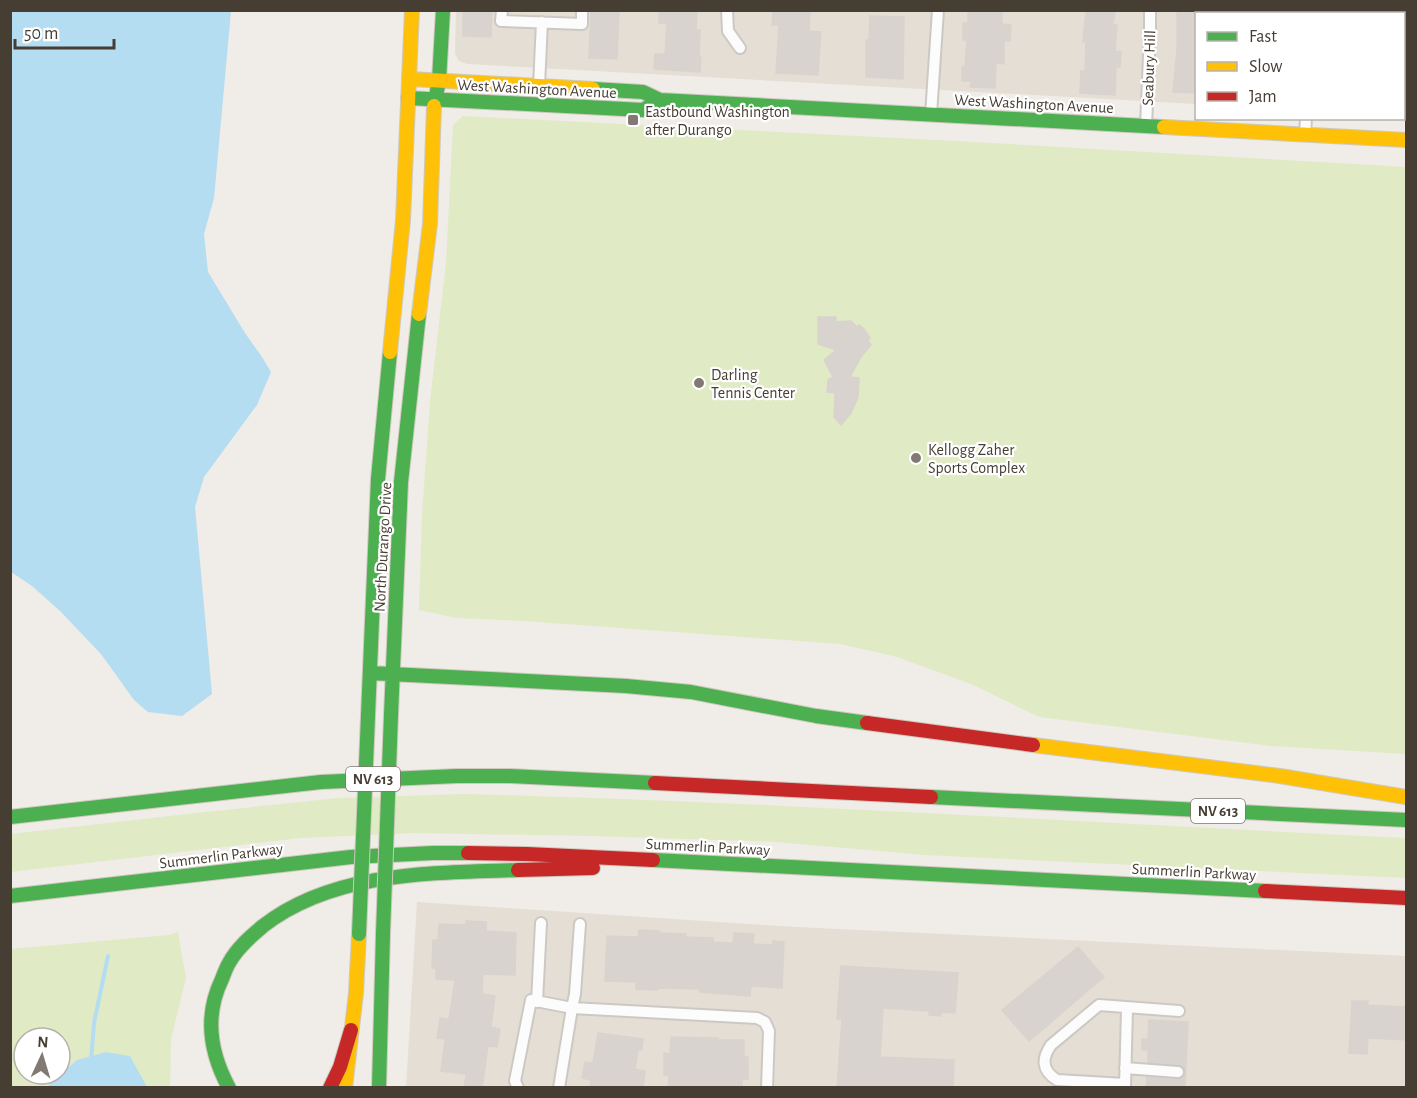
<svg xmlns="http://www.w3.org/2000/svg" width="1417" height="1098" font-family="'Alegreya Sans',sans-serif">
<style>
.residential{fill:#e5ded4}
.green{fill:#e0ebc5;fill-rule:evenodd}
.water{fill:#b4ddf1}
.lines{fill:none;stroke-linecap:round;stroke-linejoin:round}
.stream{stroke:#b4ddf1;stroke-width:4}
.building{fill:#d8d3cf;stroke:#d8d3cd;stroke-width:1.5}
.street-casing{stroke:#ccc8c4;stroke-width:14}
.fast-casing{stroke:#cfc9be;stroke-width:16}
.slow-casing{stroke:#cfc9be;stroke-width:16}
.jam-casing{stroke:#cfc9be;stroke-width:16}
.street{stroke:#fdfcfc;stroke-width:10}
.fast{stroke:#4caf50;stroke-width:14}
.slow{stroke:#ffc107;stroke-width:14}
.jam{stroke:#c62828;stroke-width:14}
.fast-bridge-casing{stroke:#cfc9be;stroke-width:16;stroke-linecap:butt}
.fast-bridge{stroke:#4caf50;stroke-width:14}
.poi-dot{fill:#827a72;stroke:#fff;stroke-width:2}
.labels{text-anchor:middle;stroke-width:4.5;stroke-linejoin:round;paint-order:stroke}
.shield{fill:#fff;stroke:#7e7770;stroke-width:1.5}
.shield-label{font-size:15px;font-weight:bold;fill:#463d33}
.street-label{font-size:16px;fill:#463d33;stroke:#fff}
.poi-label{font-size:16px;fill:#463d33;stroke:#fff;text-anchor:start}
</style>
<rect width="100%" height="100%" fill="#f0ece8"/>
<!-- residential -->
<path class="residential" d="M456 10 1406 11V116H1404V14H1196V104L467 64 459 61 455 54Z
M417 902 796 927 1406 956V1087L406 1088Z"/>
<!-- green -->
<path class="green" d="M463 116 956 141 1406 167V754L1271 746 1039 717 971 684 897 657 840 644 524 621 457 618 419 610 422 515 430 401 446 263 453 125Z
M464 794C778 802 1092 823 1406 838V878L924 855 776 842 592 836 412 833 301 838 11 872 10 834 196 813 338 798Z
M178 932 186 978 171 1039 170 1087 11 1088V949L169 935ZM24 1038H60V1074H24Z"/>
<!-- water -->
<path class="water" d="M10 11H231L214 198 204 234 208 272 245 333 262 357 271 372 257 405 204 477 195 507 212 694 182 716 148 712 134 700 101 654 60 611 32 586 11 572Z
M106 1052 130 1056 147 1087H46L77 1060Z"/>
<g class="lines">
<!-- stream -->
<path class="stream" d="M91 1061 94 1023 108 956"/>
</g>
<!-- building -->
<path class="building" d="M463 10H492L491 37 463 36Z
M591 10H619L617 59 589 58Z
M659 10H697L696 30H700L699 56H701L700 72 654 69 655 54H665L667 24 659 23Z
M773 10H810L809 31 821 32 818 75 776 73 779 25H772Z
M968 10H1002V24L1011 25 1010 41H1004V64L996 63 995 88 970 87 971 81H962V67H965L967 40H963V23H968Z
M1086 10H1115L1113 25H1117L1115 51 1121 52 1120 67H1116L1115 95 1080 93 1081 71H1085L1086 42H1083Z
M1177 10H1197V93L1173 92 1177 49Z
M870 16 904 17 903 79 866 77V40H869Z
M818 317H836V322L851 321 857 327 859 325 864 329 870 338 868 340 871 345 861 357 850 377 859 378 858 397 851 413 841 425 834 417 835 393 827 392 828 380 833 377 824 360 836 350 818 344Z
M466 921 486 922V931L516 933 515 975 483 974 482 994 495 996 491 1027 500 1029 497 1047 488 1046 482 1088H464L466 1074 441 1071 445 1039 437 1038 440 1018 449 1019 455 980 436 979V969L432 968 433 940H438L439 924 466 925Z
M639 930 659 931V933L686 934V937L713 938V942L733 943 734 933 754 934 753 944 773 945V941L784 942 782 988 751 986 750 996 700 992V989L658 988V990L636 989V982L605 981 607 936 638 937Z
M1078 947 1104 977 1029 1041 1002 1010Z
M841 966 958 973 955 1013 941 1012V1016L929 1015V1011L883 1008 880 1057 954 1060 953 1088H837L842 1019H837Z
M1352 1001H1368L1367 1005 1407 1007V1040L1368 1038 1367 1054 1349 1053Z
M1149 1020 1188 1022 1185 1088H1146L1147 1077 1178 1079 1184 1077 1185 1072 1184 1068 1179 1065 1148 1062V1050H1142V1039H1148Z
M598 1033 643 1039 642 1050H638L635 1069 645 1071 643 1088H590L591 1080 582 1078 585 1062 593 1063Z
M671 1037 718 1038 717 1040H744V1057H748V1079H742V1088H668L669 1075H664V1053L670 1054Z"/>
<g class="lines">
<defs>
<path id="street" d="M502 10 501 21 582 24V10
M727 10 728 31 740 48
M1312 14V10
M1404 54H1406
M539 86 542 22
M931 115 938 10
M1146 126 1150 32V10
M1305 134 1306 118
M537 1002 541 923
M1125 1068 1178 1072
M1125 1084 1057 1080C1041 1070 1042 1058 1051 1045L1099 1005 1179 1011
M518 1088 515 1081 531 1000 572 1008 575 994 580 924
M559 1088 572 1008 757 1018 765 1022 769 1031 767 1088
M1125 1088 1127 1008"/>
<path id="fast" d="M593 89 643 92 660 100 1164 127
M408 98 643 110 660 100
M434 106 439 81 443 10
M370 673 626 686 691 692 816 716 867 723
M391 715 401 482 419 314
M368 716 378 479 390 352
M931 797 1406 820
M10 817 321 782 457 776H510L655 783
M653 860 1265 891
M10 896 351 857 433 853H468
M229 1088C210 1053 204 1016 222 979 224 974 226 968 229 963 237 948 251 936 263 926 334 871 433 873 518 870
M379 1088 383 933"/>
<path id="slow" d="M410 79 593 89
M1164 127 1406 140
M419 314 430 224 434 106
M390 352 403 220 412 10
M1033 745 1280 776 1406 797
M345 1088 356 993 359 934"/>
<path id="jam" d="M867 723 1033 745
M655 783 931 797
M468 853 527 854 653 860
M518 870 593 868
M1265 891 1406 898
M330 1088 340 1067 351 1030"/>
</defs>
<!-- street casing -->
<use href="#street" class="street-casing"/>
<!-- fast casing -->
<use href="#fast" class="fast-casing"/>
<!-- slow casing -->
<use href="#slow" class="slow-casing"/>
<!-- jam casing -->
<use href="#jam" class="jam-casing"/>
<!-- street -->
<use href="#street" class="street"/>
<!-- fast -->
<use href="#fast" class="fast"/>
<!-- slow -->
<use href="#slow" class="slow"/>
<!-- jam -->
<use href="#jam" class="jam"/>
<defs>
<path id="fast-bridge" d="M383 933 391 715
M359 934 368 716"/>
</defs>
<!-- fast-bridge casing -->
<use href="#fast-bridge" class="fast-bridge-casing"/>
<!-- fast-bridge -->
<use href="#fast-bridge" class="fast-bridge"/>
</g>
<!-- markers -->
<g class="poi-dot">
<rect x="627" y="114" width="12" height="12" rx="3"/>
<circle cx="699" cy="383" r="6"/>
<circle cx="916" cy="458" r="6"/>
</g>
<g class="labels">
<!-- shield labels -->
<g class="shield">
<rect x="346" y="767" width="54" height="24" rx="4.5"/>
<rect x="1191" y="799" width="54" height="24" rx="4.5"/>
</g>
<g class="shield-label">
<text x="373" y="784">NV 613</text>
<text x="1218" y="816">NV 613</text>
</g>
<!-- street labels -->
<g class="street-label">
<text transform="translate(1148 68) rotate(-88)" y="6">Seabury Hill</text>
<text transform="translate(537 88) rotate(3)" y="6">West Washington Avenue</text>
<text transform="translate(1034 103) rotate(3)" y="6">West Washington Avenue</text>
<text transform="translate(382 547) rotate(-87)" y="6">North Durango Drive</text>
<text transform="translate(708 846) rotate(3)" y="6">Summerlin Parkway</text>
<text transform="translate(221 855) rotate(-7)" y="6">Summerlin Parkway</text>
<text transform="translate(1194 871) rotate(3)" y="6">Summerlin Parkway</text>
</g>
<!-- poi labels -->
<g class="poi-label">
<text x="645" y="117">Eastbound Washington<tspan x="645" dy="18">after Durango</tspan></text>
<text x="711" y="380">Darling<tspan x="711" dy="18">Tennis Center</tspan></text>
<text x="928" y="455">Kellogg Zaher<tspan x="928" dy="18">Sports Complex</tspan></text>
</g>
</g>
<!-- border -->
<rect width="1417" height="1098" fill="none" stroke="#463d33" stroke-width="24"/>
<!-- legend -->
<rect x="1195" y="12" width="210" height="108" fill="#ffffff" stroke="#b5b1ad" stroke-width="1.5"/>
<rect x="1207" y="32" width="30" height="9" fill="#4caf50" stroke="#b5b1ad" stroke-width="1.5"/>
<text x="1249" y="42" font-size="18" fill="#463d33">Fast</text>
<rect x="1207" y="62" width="30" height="9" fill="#ffc107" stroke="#b5b1ad" stroke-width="1.5"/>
<text x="1249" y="72" font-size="18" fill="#463d33">Slow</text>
<rect x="1207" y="92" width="30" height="9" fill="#c62828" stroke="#b5b1ad" stroke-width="1.5"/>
<text x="1249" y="102" font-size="18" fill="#463d33">Jam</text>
<!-- north arrow -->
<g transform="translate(42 1056) rotate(4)"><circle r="28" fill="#ffffff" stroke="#b5b1ad" stroke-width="1.5"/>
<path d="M0-4.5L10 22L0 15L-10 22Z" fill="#827a72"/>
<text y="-9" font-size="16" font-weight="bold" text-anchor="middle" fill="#463d33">N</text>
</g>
<!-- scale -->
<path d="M15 39v9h99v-9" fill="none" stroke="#463d33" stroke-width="3"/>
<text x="24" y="39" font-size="18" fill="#463d33" stroke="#ffffff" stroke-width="4.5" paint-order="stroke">50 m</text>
</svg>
